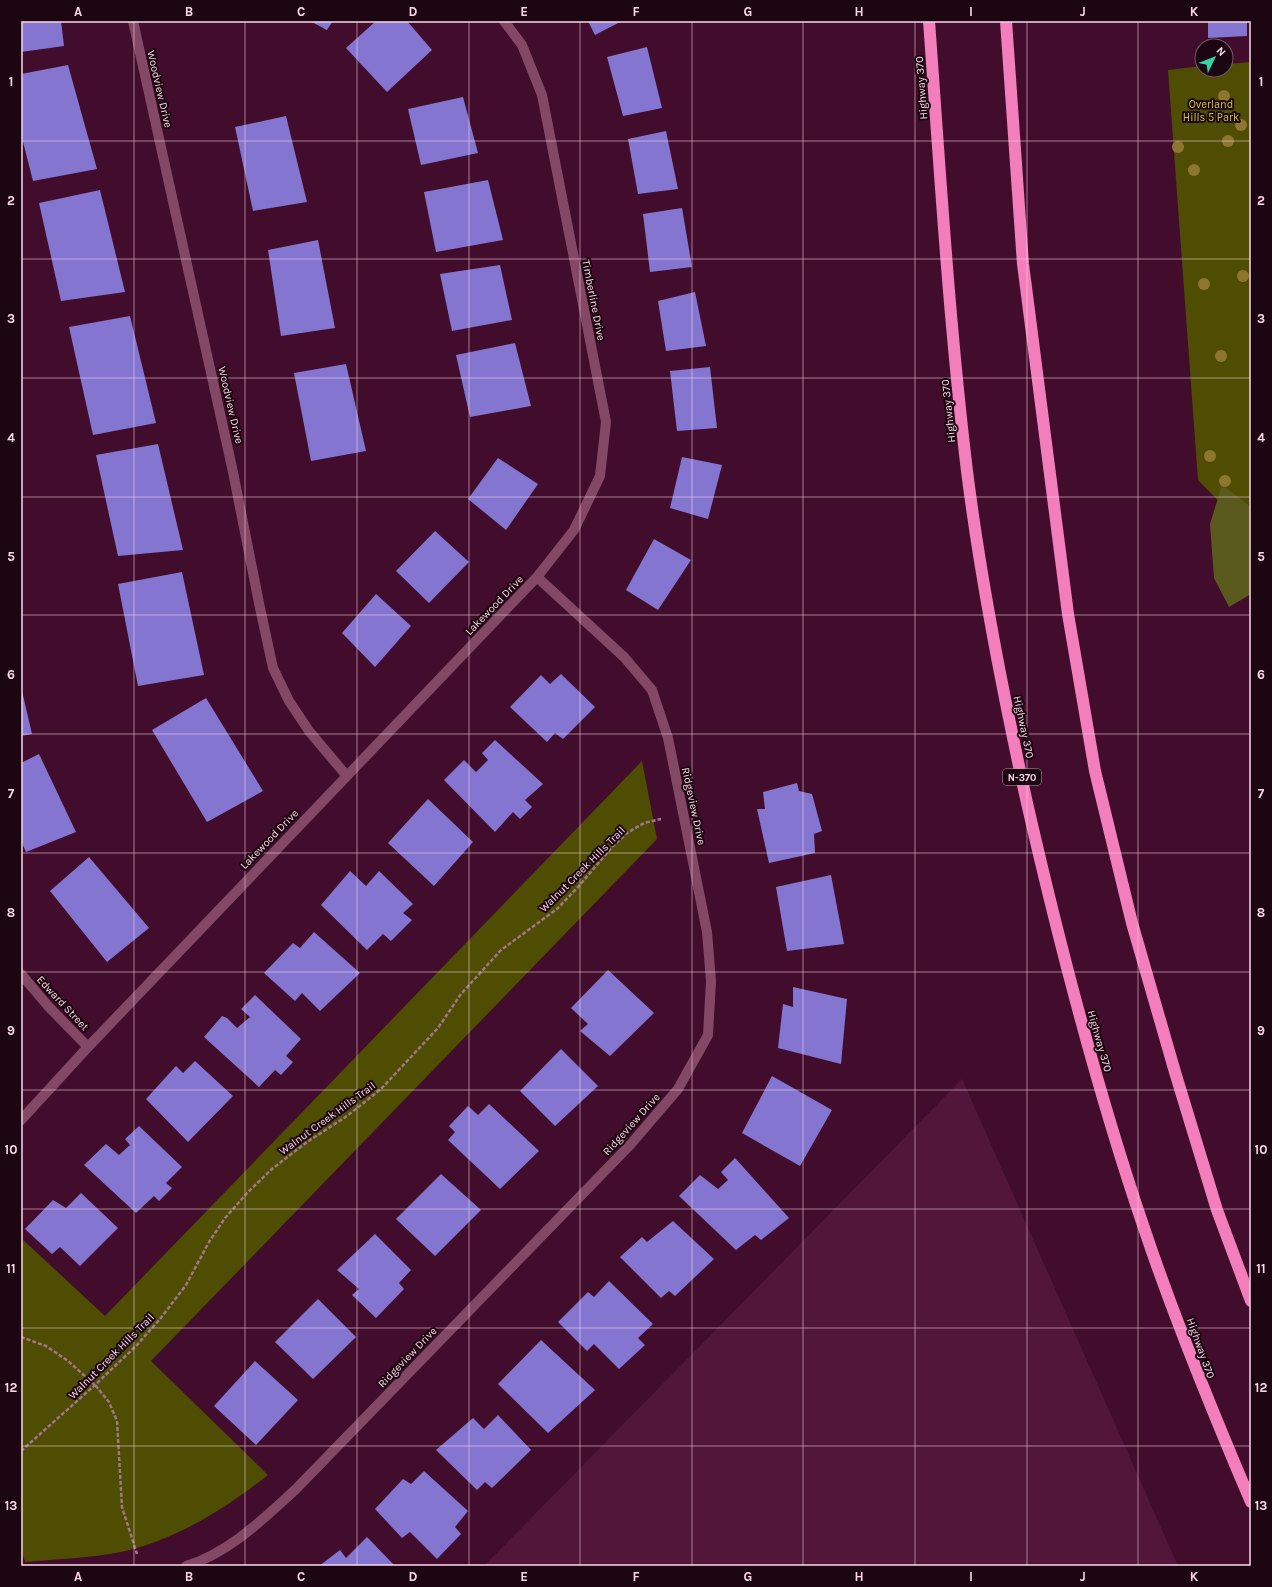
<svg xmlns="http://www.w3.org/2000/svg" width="1272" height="1587" font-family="Karla,sans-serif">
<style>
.built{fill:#511639}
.green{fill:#4e4d01}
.forest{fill:#5a5a1e}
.building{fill:#8375d0}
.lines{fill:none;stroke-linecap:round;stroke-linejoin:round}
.path{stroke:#a1768d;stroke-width:2.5;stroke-dasharray:4 2;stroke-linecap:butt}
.minor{stroke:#824865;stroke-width:10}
.highway{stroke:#f27fbb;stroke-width:12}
.tree{fill:#8f762f}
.grid{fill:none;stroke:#fbd8e8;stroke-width:1;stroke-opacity:0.55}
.labels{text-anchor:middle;stroke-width:4;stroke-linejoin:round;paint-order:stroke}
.shield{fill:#1b0611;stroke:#b899a8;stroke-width:1}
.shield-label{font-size:10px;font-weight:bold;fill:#fbd8e8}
.street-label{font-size:11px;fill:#fbd8e8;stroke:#1b0611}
.park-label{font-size:11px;fill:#cecc32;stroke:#1b0611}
.neatline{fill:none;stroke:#fbd8e8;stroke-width:1.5}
.grid-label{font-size:13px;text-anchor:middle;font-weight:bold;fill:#fbd8e8}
</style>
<rect width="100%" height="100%" fill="#420d2c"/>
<!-- built -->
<path class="built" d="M962 1079 1178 1566H484Z"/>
<!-- green -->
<path class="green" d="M1251 62V509L1235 518 1198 480 1168 70 1202 66V70H1226V64Z
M642 761 657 839 151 1361 268 1475C225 1509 176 1540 121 1552 90 1558 57 1559 25 1562L21 1548V1238L105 1316Z"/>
<!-- forest -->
<path class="forest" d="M1222 485 1251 507V594L1229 607 1214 578 1210 524Z"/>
<!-- building -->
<path class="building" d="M21 21H61L64 46 21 52Z
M310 21H333L327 30Z
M376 21H407L432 50 387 92 346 48Z
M588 21H622L595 35Z
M1208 21H1247V36L1208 38Z
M647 47 662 108 623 116 607 57Z
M68 65 97 169 33 181 21 134V74Z
M463 97 478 153 421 165 408 109Z
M286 116 307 202 253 211 235 127Z
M666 131 678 189 638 194 628 139Z
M488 180 503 240 436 252 424 192Z
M100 190 125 292 61 301 39 203Z
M682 208 692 267 650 272 643 214Z
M318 240 335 328 281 336 268 250Z
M500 265 512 320 452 331 440 274Z
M695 292 706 346 666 351 658 301Z
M130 316 156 423 93 435 69 327Z
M515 343 531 406 470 417 456 355Z
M346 364 366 451 311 461 294 373Z
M710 367 717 428 677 431 670 371Z
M158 444 183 550 118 556 96 455Z
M682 457 722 465 708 519 670 508Z
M498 458 538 484 506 530 468 499Z
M435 531 469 562 429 603 396 571Z
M654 539 691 560 658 610 626 590Z
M182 572 204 675 138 686 118 584Z
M376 594 411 626 375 667 342 633Z
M561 674 595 707 563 739 555 733 547 742 510 707 541 675 550 684Z
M22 691 32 734 21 736V692Z
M206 698 263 791 207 822 152 730Z
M495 740 543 784 525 800 532 807 520 819 513 812 495 832 444 780 464 760 476 772 488 760 482 753Z
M39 754 76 832 26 852 21 841V763Z
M797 783 799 791 812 794 822 831 814 834 815 853 769 863 757 809H765L763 792Z
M428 799 473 842 434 886 388 843Z
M89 857 149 928 107 962 50 891Z
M350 871 366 886 379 871 413 904 403 913 412 920 391 941 383 934 367 950 321 905Z
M831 875 844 944 787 951 776 887Z
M314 932 360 973 320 1011 302 993 295 1001 264 973 293 943 300 948Z
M608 970 654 1013 610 1056 580 1031 588 1024 571 1008Z
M793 987 847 999 841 1064 778 1048 783 1004 793 1007Z
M255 995 301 1039 286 1056 293 1062 281 1075 275 1070 259 1087 204 1037 222 1016 227 1018 237 1028 250 1017 241 1009Z
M561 1049 598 1086 555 1126 520 1091Z
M195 1061 233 1096 188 1142 146 1099 176 1066 183 1073Z
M772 1076 832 1110 800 1166 742 1133Z
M489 1104 539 1151 500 1189 448 1140 455 1132 449 1126 468 1106 478 1115Z
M139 1126 182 1167 166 1183 172 1188 159 1201 154 1196 136 1213 84 1165 106 1144 119 1155 130 1145 125 1139Z
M735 1158 789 1218 761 1240 755 1235 736 1250 679 1196 700 1175 718 1189 728 1180 721 1172Z
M441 1174 481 1210 435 1256 396 1219Z
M81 1193 118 1228 80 1266 60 1247 52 1254 25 1229 53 1200 66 1208Z
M673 1221 714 1259 675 1296 669 1291 661 1298 620 1257 642 1237 647 1242Z
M375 1234 411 1270 399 1283 404 1289 376 1318 352 1295 359 1289 337 1270Z
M609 1281 653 1324 638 1338 645 1345 619 1369 594 1344 587 1351 558 1322 588 1292 594 1297Z
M318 1299 356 1337 313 1379 275 1342Z
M541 1340 595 1390 548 1433 498 1384Z
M255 1361 298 1400 256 1445 214 1406Z
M498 1415 531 1450 492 1488 485 1482 477 1490 436 1450 473 1418 484 1429Z
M424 1471 468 1511 455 1527 461 1534 437 1559 410 1532 402 1538 375 1509 403 1479 411 1484Z
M367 1537 395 1566H319L340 1550 346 1558Z"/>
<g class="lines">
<!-- path -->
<path class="path" d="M21 1337 46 1346 68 1361 95 1385 109 1402 117 1421 122 1507 137 1554
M21 1451 95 1385 136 1346 160 1319 186 1285 209 1242 225 1218 248 1192 272 1169 307 1142 347 1116 381 1089 438 1028 461 994 501 950 557 909 578 887 613 846 627 833 644 823 661 819"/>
<!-- minor -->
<path class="minor" d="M133 21 233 472 260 608 273 668 289 701 309 731 346 775
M21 974 48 1006 88 1047
M21 1120 88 1047 537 577 574 530 600 476 606 422 542 95 522 45 504 21
M186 1566C229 1553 263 1519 295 1490L630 1145 678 1089 708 1035 711 981 707 932 668 738 652 690 624 657 537 577"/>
<!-- highway -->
<path class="highway" d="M929 21C940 171 949 322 967 471 981 583 1003 694 1027 803 1060 947 1097 1091 1145 1231 1176 1323 1213 1413 1251 1502
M1006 21 1023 264 1068 614 1095 771 1132 923 1175 1072 1217 1210 1251 1301"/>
</g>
<!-- trees -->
<g class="tree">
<circle cx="1224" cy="96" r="6"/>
<circle cx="1241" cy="125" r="6"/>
<circle cx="1228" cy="141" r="6"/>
<circle cx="1178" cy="147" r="6"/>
<circle cx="1194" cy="170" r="6"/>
<circle cx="1243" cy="276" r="6"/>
<circle cx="1204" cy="284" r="6"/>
<circle cx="1221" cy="356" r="6"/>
<circle cx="1210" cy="456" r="6"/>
<circle cx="1225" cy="481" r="6"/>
</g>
<!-- grid -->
<path class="grid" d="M134 21V1566M245 21V1566M357 21V1566M469 21V1566M580 21V1566M692 21V1566M803 21V1566M915 21V1566M1027 21V1566M1138 21V1566M21 141H1251M21 259H1251M21 378H1251M21 497H1251M21 615H1251M21 734H1251M21 853H1251M21 972H1251M21 1090H1251M21 1209H1251M21 1328H1251M21 1446H1251"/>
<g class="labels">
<!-- shield labels -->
<rect class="shield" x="1003" y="769" width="38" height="16" rx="3"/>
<g class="shield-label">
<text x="1022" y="781">N-370</text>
</g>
<!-- street labels -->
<g class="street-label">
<text transform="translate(921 88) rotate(-94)" y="4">Highway 370</text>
<text transform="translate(160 89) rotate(77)" y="4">Woodview Drive</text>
<text transform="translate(594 300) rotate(79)" y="4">Timberline Drive</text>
<text transform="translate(231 405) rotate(77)" y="4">Woodview Drive</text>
<text transform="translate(948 411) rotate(-96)" y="4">Highway 370</text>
<text transform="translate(494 605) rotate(-46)" y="4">Lakewood Drive</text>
<text transform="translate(1024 727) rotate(78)" y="4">Highway 370</text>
<text transform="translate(694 806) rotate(78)" y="4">Ridgeview Drive</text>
<text transform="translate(269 839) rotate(-46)" y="4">Lakewood Drive</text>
<text transform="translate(582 869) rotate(-45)" y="4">Walnut Creek Hills Trail</text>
<text transform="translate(63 1003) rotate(47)" y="4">Edward Street</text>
<text transform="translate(1100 1041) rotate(74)" y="4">Highway 370</text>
<text transform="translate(327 1118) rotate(-36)" y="4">Walnut Creek Hills Trail</text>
<text transform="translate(631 1124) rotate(-48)" y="4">Ridgeview Drive</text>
<text transform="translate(1201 1348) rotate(70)" y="4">Highway 370</text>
<text transform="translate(111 1356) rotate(-45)" y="4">Walnut Creek Hills Trail</text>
<text transform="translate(407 1357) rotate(-46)" y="4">Ridgeview Drive</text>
</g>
<!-- park labels -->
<g class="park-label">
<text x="1211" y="108">Overland<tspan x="1211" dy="13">Hills 5 Park</tspan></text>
</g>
</g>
<!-- border -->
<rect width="1272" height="1587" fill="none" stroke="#1b0611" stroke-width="44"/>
<!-- north arrow -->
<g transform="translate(1214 58) rotate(47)"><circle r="19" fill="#1b0611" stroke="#755a67"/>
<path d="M0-3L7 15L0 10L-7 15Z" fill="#35d4a7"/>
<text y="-6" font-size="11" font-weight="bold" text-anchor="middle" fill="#fbd8e8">N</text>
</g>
<rect x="22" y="22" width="1228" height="1543" class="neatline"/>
<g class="grid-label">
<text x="78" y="16">A</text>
<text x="189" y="16">B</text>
<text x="301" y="16">C</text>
<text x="413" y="16">D</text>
<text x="524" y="16">E</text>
<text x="636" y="16">F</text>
<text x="748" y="16">G</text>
<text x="859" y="16">H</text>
<text x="971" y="16">I</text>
<text x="1083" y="16">J</text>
<text x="1194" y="16">K</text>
<text x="11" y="86">1</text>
<text x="1261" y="86">1</text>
<text x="11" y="205">2</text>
<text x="1261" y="205">2</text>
<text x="11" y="323">3</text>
<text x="1261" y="323">3</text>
<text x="11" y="442">4</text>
<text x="1261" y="442">4</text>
<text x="11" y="561">5</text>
<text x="1261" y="561">5</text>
<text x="11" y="679">6</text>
<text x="1261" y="679">6</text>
<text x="11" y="798">7</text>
<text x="1261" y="798">7</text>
<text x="11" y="917">8</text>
<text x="1261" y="917">8</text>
<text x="11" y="1035">9</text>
<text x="1261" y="1035">9</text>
<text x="11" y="1154">10</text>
<text x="1261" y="1154">10</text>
<text x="11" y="1273">11</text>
<text x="1261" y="1273">11</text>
<text x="11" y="1392">12</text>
<text x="1261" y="1392">12</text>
<text x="11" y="1510">13</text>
<text x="1261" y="1510">13</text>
<text x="78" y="1581">A</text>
<text x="189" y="1581">B</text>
<text x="301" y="1581">C</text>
<text x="413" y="1581">D</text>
<text x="524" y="1581">E</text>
<text x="636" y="1581">F</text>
<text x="748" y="1581">G</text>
<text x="859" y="1581">H</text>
<text x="971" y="1581">I</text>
<text x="1083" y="1581">J</text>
<text x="1194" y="1581">K</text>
</g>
</svg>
